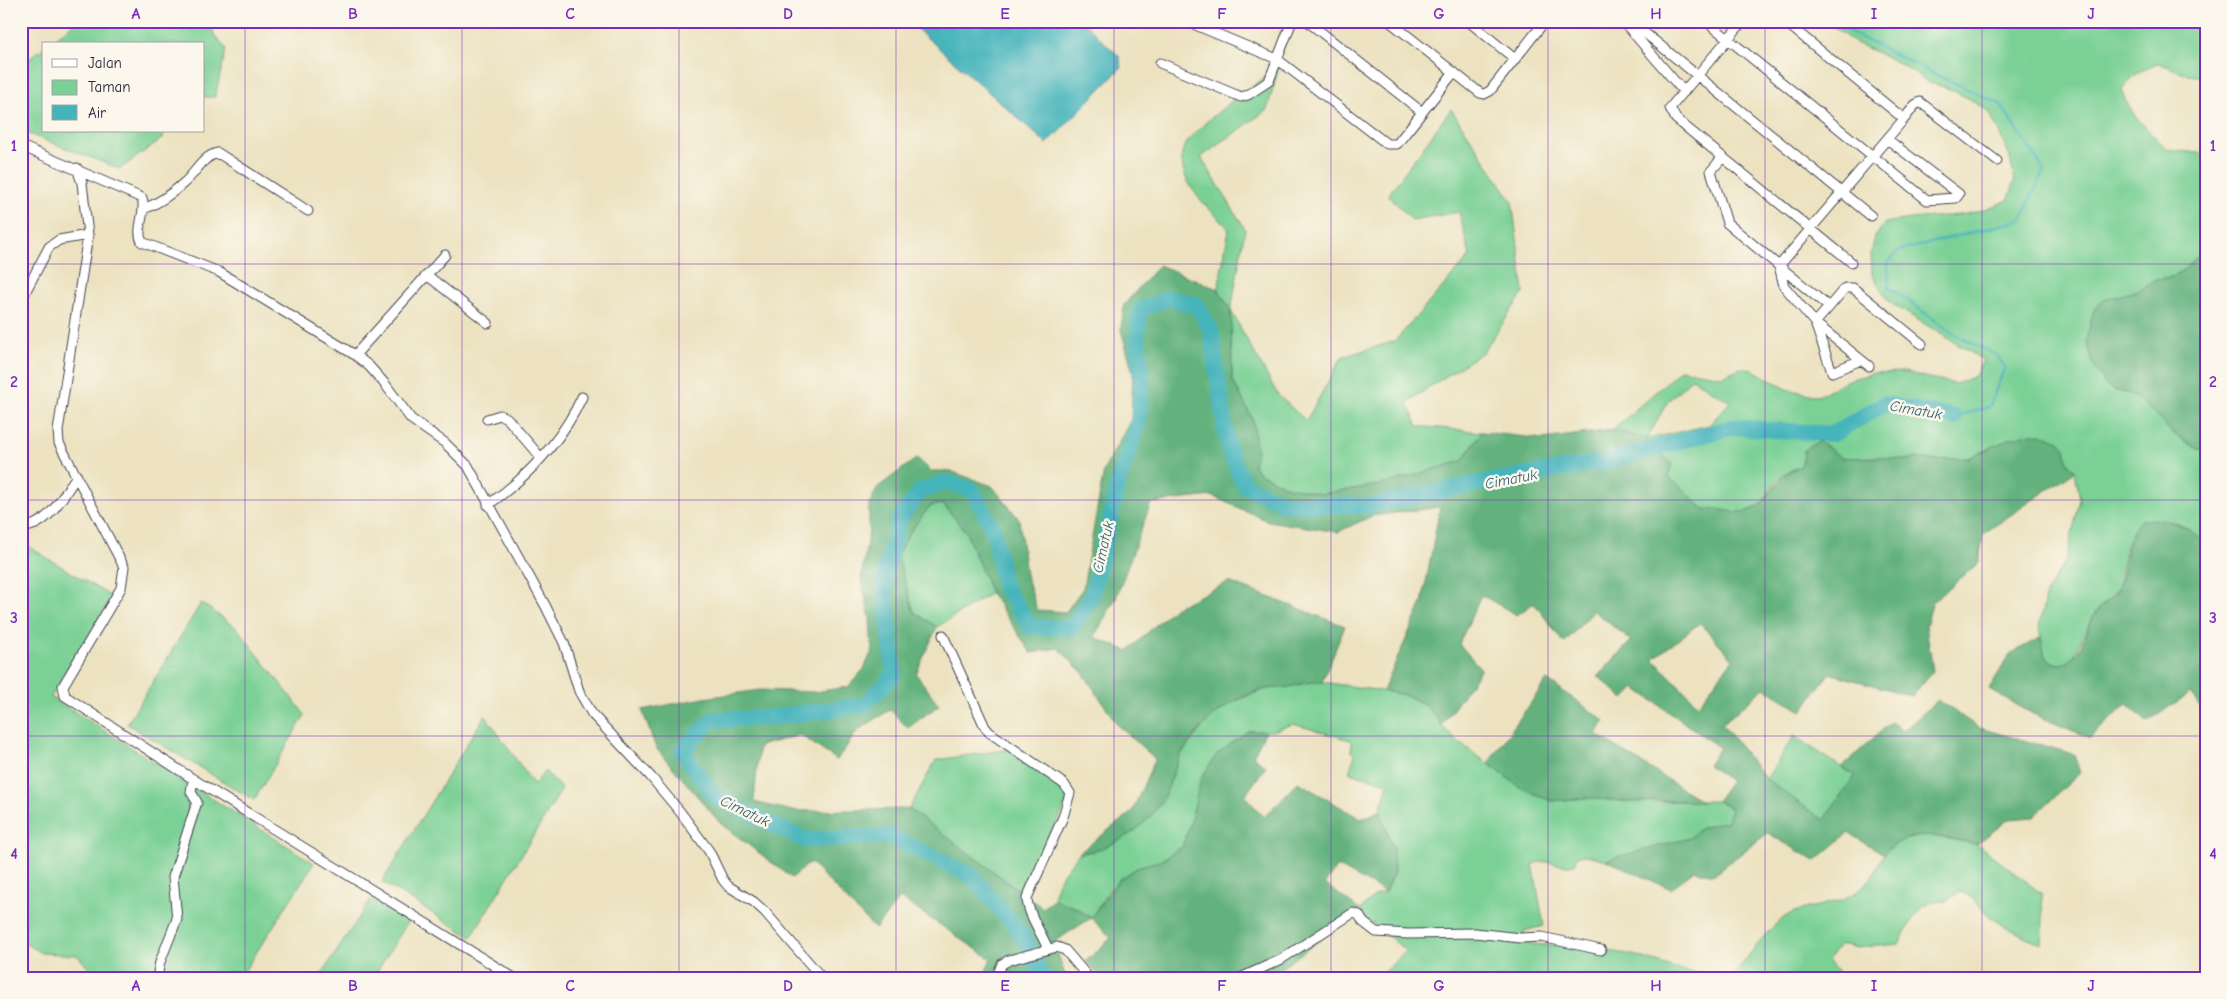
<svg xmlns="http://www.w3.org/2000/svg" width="2227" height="999" font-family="'Comic Neue',sans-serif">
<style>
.green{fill:#7ad095;stroke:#4e7968;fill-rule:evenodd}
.forest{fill:#63b27e;stroke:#426a5c;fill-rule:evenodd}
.water{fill:#44b4bb;stroke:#336b7b}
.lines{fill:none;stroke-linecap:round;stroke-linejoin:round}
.stream{stroke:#44b4bb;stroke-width:2.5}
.river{stroke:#44b4bb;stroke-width:16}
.minor-casing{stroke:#403f4f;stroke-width:11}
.minor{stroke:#fff;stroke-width:9}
.grid{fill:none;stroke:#7b2cbf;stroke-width:1;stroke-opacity:0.55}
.labels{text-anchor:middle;stroke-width:5;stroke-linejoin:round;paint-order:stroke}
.water-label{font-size:15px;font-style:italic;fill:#305c6e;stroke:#fbf7ec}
.neatline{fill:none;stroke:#7b2cbf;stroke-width:2}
.grid-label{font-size:16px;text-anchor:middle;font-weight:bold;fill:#7b2cbf}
</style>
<rect width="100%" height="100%" fill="#fbf7ec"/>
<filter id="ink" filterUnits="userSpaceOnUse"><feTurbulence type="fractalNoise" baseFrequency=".02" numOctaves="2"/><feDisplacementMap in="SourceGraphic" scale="10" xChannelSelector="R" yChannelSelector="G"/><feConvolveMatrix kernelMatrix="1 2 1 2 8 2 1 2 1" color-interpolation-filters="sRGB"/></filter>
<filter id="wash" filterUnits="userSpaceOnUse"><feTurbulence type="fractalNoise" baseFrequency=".0096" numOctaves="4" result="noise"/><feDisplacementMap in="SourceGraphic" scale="20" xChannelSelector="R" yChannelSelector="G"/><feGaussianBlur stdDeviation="1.12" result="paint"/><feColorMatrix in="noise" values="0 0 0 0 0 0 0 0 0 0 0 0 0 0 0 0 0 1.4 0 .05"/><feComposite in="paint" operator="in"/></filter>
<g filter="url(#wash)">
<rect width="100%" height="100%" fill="#ece2c0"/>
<!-- green -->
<path class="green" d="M77 21H209L215 36 226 49 215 97H204V44H48Z
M1826 21H2206V77L2188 75 2159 63C2142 68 2132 76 2122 90 2127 113 2152 133 2167 149L2206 154V247L2186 268 2172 277 2156 279 2138 290 2105 300 2112 390C2117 391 2123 392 2128 393 2157 404 2168 442 2206 451V543C2183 523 2171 518 2141 520L2126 545 2118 589 2095 613 2072 659 2064 664 2055 663 2047 658 2044 653 2039 627 2046 593 2066 560 2080 499 2075 471 2068 462 2064 446 2009 439 1969 458 1934 460 1917 458 1906 460 1881 457 1842 458 1804 456 1801 466C1792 469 1783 474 1777 480 1769 488 1766 503 1755 508 1739 517 1721 509 1704 509L1668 477 1672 464 1646 439 1613 430 1681 369 1721 376 1741 368 1753 370 1787 389 1818 396 1848 380 1874 373 1904 372 1955 384 1975 376 1983 360 1889 302 1872 274 1871 253 1875 237 1885 223C1910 218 1934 217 1959 215 1976 213 1992 207 2008 200L2015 181 2009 154 1989 112 1970 99 1947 88 1929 83 1901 64 1852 41ZM1692 378 1730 402 1709 425 1647 439 1668 401Z
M44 47V131H164L163 138 120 169 21 131V65Z
M1279 67 1267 110 1201 157 1245 229 1231 311 1278 395 1306 421 1342 357 1395 341 1470 256 1459 212 1412 220 1388 195 1451 109 1512 201 1524 292 1483 352 1407 402 1418 426 1482 432 1462 461 1385 484 1321 494 1285 486 1257 472 1253 463V420L1232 379 1231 311 1218 289 1229 229C1213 212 1188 192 1183 168 1182 164 1181 157 1182 153 1187 129 1258 83 1279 67Z
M943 504 966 532 991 593 937 627 914 612 897 555 910 532 930 506Z
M24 544 112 597 51 697 314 863 240 978H146L145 974 140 978H97L77 955 41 953 21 941V547Z
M201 603 237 628 305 715 254 800 127 724Z
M1303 682H1323L1408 695 1429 709 1452 737 1520 787 1551 801 1588 798 1631 802 1717 801 1725 804 1731 809 1727 821 1701 828 1689 838 1612 860C1601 861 1588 852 1577 856L1576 863C1562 870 1547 857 1533 864L1544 926 1524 931 1525 942 1527 944 1579 946 1634 955 1685 971 1726 978H1378L1406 951 1378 927 1363 918 1360 910 1376 895 1385 892 1393 848 1380 811 1388 783 1349 772 1355 755 1351 750 1352 742 1350 740 1293 724 1273 731H1249L1189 828 1182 847 1160 861 1140 866 1109 890 1091 918 1077 908 1054 899C1054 881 1069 867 1079 853L1095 851 1165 795 1180 756 1207 721 1231 703 1265 689 1289 687Z
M485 715 534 785 545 771 562 789 471 937 382 882Z
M1794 736 1855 776 1823 820 1766 779Z
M1011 749 1064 783 1068 801 1021 893 909 809 936 760Z
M1925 835 1977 844 2042 894C2042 904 2044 936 2042 943 2027 939 1997 923 1986 913 1973 900 1979 898 1959 892L1947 901 1932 902 1923 907 1913 918 1899 944 1857 948 1840 944 1828 960 1830 965 1844 978H1732C1748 958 1770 922 1794 912 1815 905 1841 904 1859 890 1878 877 1876 860 1890 848 1899 839 1914 838 1925 835Z
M371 899 408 922 373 978H319Z"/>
<!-- forest -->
<path class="forest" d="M2206 247V451L2196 448 2171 432 2154 413 2135 397 2128 393 2112 390 2106 386 2091 360 2086 341 2093 312 2096 307 2104 300 2138 290 2156 279 2172 277 2186 268Z
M1159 265 1218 289 1231 311 1232 379 1253 420 1257 452 1253 463 1258 472 1285 486 1321 494 1385 484 1462 461 1482 432 1542 439 1613 430 1646 439 1672 464 1668 477C1673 481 1679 485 1683 489 1690 495 1695 504 1703 508 1707 511 1713 509 1718 509 1732 512 1750 515 1762 503 1777 485 1777 476 1801 466L1804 456V450L1819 441 1842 458 1881 457 1906 460 1917 458 1934 460 1969 458 2009 439 2029 434H2041L2060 441 2064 446 2068 462 2075 471 1983 534 1979 563 1933 601 1926 626 1933 671 1912 696 1829 673 1802 711 1764 688 1722 724 1766 779 1823 820 1855 776 1842 767 1891 722 1903 731 1938 700 1979 728 2074 754 2080 773 2033 817 2009 819 1977 844C1946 838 1908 826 1884 854L1848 833 1815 861 1768 833 1713 875 1694 870 1671 889 1606 860 1689 838 1701 828 1727 821 1730 816 1731 809 1725 804 1717 801 1731 781 1708 765 1720 748 1635 688 1624 699 1598 676 1631 641 1594 611 1564 643 1534 603 1517 615 1481 595 1459 644 1481 669 1442 725C1422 700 1416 696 1383 691L1422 603 1440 507 1372 516 1338 532 1268 521 1212 496 1151 503 1116 598 1094 637 1128 651 1174 608 1229 582 1345 626 1322 682C1307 682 1302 684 1289 687 1281 688 1273 688 1266 689 1230 697 1200 724 1181 754 1174 766 1171 781 1166 793 1151 826 1113 850 1079 853L1132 812 1155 759 1117 724 1083 673 1058 648 1031 653 991 593 966 532 943 504 930 506 910 532 897 555 914 612 937 627 916 674 939 705 908 728 890 710 858 730 837 760 800 735 759 746 754 802 793 811 909 809 1043 908 1054 899 1077 908 1091 918 1119 879 1140 866 1160 861 1182 847 1189 828 1201 778 1217 754 1249 731H1266L1253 756 1266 766 1245 796 1264 817 1298 782 1361 819 1380 811 1393 848 1394 872 1385 892 1337 866 1325 884 1360 910 1268 978H1101L1086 961 1111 938 1091 918 1054 942 1066 978H983L991 959 900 898 875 929 810 862 792 878 721 824 656 748 642 710 704 698 760 690 814 692 848 687 864 669 872 651 870 619 861 579 869 531V504L878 487 917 458 931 471H950L992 486 1019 519 1026 575 1037 610 1066 612 1083 588 1104 470 1131 419 1133 372 1121 330 1124 305ZM1700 623 1733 659 1698 705 1653 659Z
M2162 519 2190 529 2206 543V714L2190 693 2147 722 2127 704 2090 738 2033 714 1989 689 2010 654 2041 637C2043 648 2044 663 2058 664 2080 665 2086 629 2095 614 2101 605 2114 598 2118 588 2128 564 2122 540 2141 520Z
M1547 680 1605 721 1596 734 1703 802 1658 800 1631 802 1588 798 1551 801 1520 787 1488 763Z"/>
<!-- water -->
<path class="water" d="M922 21H1082L1120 57 1121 68 1047 144 916 28Z"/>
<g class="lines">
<!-- stream -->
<path class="stream" d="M1835 21 1840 27 1926 70 2000 104 2044 170 2021 220 1898 251 1888 263 1889 287 1954 334 1996 355 2005 367 1989 407 1954 417"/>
<!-- river -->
<path class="river" d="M1043 978 1023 936 972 876 890 836 805 840 715 797 682 751 712 720 774 717 865 705 894 675 884 578 899 520 920 491 947 482 972 490 993 529 1004 586 1031 627 1071 628 1092 596 1119 480 1138 424 1142 380 1137 338 1140 310 1168 298 1197 305 1211 331 1228 447 1244 485 1285 504 1368 506 1470 485 1604 462 1733 427 1833 434 1884 404 1954 417"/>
</g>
</g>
<g filter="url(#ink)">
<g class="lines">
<defs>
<path id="minor" d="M1186 21 1277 59 1387 144H1397L1454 72
M1307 21 1422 112
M1389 21 1480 93 1484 94 1490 91 1545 21
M1468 21 1515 59
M1623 21 1684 92
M1630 21 1871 216
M1706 21 1927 200 1956 198 1959 194 1887 139
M1743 21 1670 108 1676 119 1851 262
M1784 21 1904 119 1779 266 1829 307 1815 323 1832 372 1861 360
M1160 63 1241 97 1248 95 1269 81 1292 21
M1904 119 1915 105 1920 102 1997 161
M21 146 142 198C147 212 135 229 142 242L219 272 355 355 369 366 385 384 411 419 445 443 468 466 545 605 564 643 579 691 592 714 651 777 681 813 709 851 723 880 728 886 754 902 765 912 822 978
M1723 157 1711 171 1727 223 1779 266 1784 286 1815 323 1869 366
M77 168 82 183 88 235 58 431 59 443 124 567 121 588 63 686 65 696 193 779 514 978
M144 209C159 203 173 193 186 181 196 172 203 156 218 153L308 211
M428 276 488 323
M21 300 49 247 59 240 88 235
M1829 307 1845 288H1853L1922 344
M355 355 445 255
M487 419 500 415 507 418 541 458
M488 505C527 477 562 441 582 397
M21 527C48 528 63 495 77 476
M943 635 985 727 989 732 1064 784 1070 793 1063 817 1027 898C1027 913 1042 934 1048 949
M157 978 160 962 177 919 173 877 197 802 191 792 193 779
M996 978 1002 964 1009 960 1057 947 1065 950 1089 978
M1240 978 1280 960 1353 913 1359 915 1363 922 1376 932 1408 934 1475 933 1520 938 1542 937 1601 950"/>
</defs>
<!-- minor casing -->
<use href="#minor" class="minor-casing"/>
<!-- minor -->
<use href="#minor" class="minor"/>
</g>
</g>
<!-- grid -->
<path class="grid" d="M245 21V978M462 21V978M679 21V978M896 21V978M1114 21V978M1331 21V978M1548 21V978M1765 21V978M1982 21V978M21 264H2206M21 500H2206M21 736H2206"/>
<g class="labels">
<!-- water labels -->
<g class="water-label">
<text transform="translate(1916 410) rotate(10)" y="5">Cimatuk</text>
<text transform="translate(1511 479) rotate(-11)" y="5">Cimatuk</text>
<text transform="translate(1103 547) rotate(-77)" y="5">Cimatuk</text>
<text transform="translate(745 811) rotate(26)" y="5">Cimatuk</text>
</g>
</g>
<!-- margin -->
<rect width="2227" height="999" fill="none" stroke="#fbf7ec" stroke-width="55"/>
<!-- legend -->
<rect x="42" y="42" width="162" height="90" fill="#fbf7ec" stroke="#a4a2a5"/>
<rect x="52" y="59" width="25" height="8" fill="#ffffff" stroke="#a4a2a5"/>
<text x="88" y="68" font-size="15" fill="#22223b">Jalan</text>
<rect x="52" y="80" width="25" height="15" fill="#7ad095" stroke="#a4a2a5"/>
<text x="88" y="92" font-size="15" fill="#22223b">Taman</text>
<rect x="52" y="105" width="25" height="15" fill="#44b4bb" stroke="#a4a2a5"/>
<text x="88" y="118" font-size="15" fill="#22223b">Air</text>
<rect x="28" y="28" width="2172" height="944" class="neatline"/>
<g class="grid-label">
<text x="136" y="19">A</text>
<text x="353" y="19">B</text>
<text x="570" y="19">C</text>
<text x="788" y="19">D</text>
<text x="1005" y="19">E</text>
<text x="1222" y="19">F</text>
<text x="1439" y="19">G</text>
<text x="1656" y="19">H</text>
<text x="1874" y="19">I</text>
<text x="2091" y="19">J</text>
<text x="14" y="151">1</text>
<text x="2213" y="151">1</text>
<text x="14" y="387">2</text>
<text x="2213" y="387">2</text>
<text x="14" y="623">3</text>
<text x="2213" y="623">3</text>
<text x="14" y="859">4</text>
<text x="2213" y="859">4</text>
<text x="136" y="991">A</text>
<text x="353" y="991">B</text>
<text x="570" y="991">C</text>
<text x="788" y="991">D</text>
<text x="1005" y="991">E</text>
<text x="1222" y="991">F</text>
<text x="1439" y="991">G</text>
<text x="1656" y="991">H</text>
<text x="1874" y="991">I</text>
<text x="2091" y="991">J</text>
</g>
</svg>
